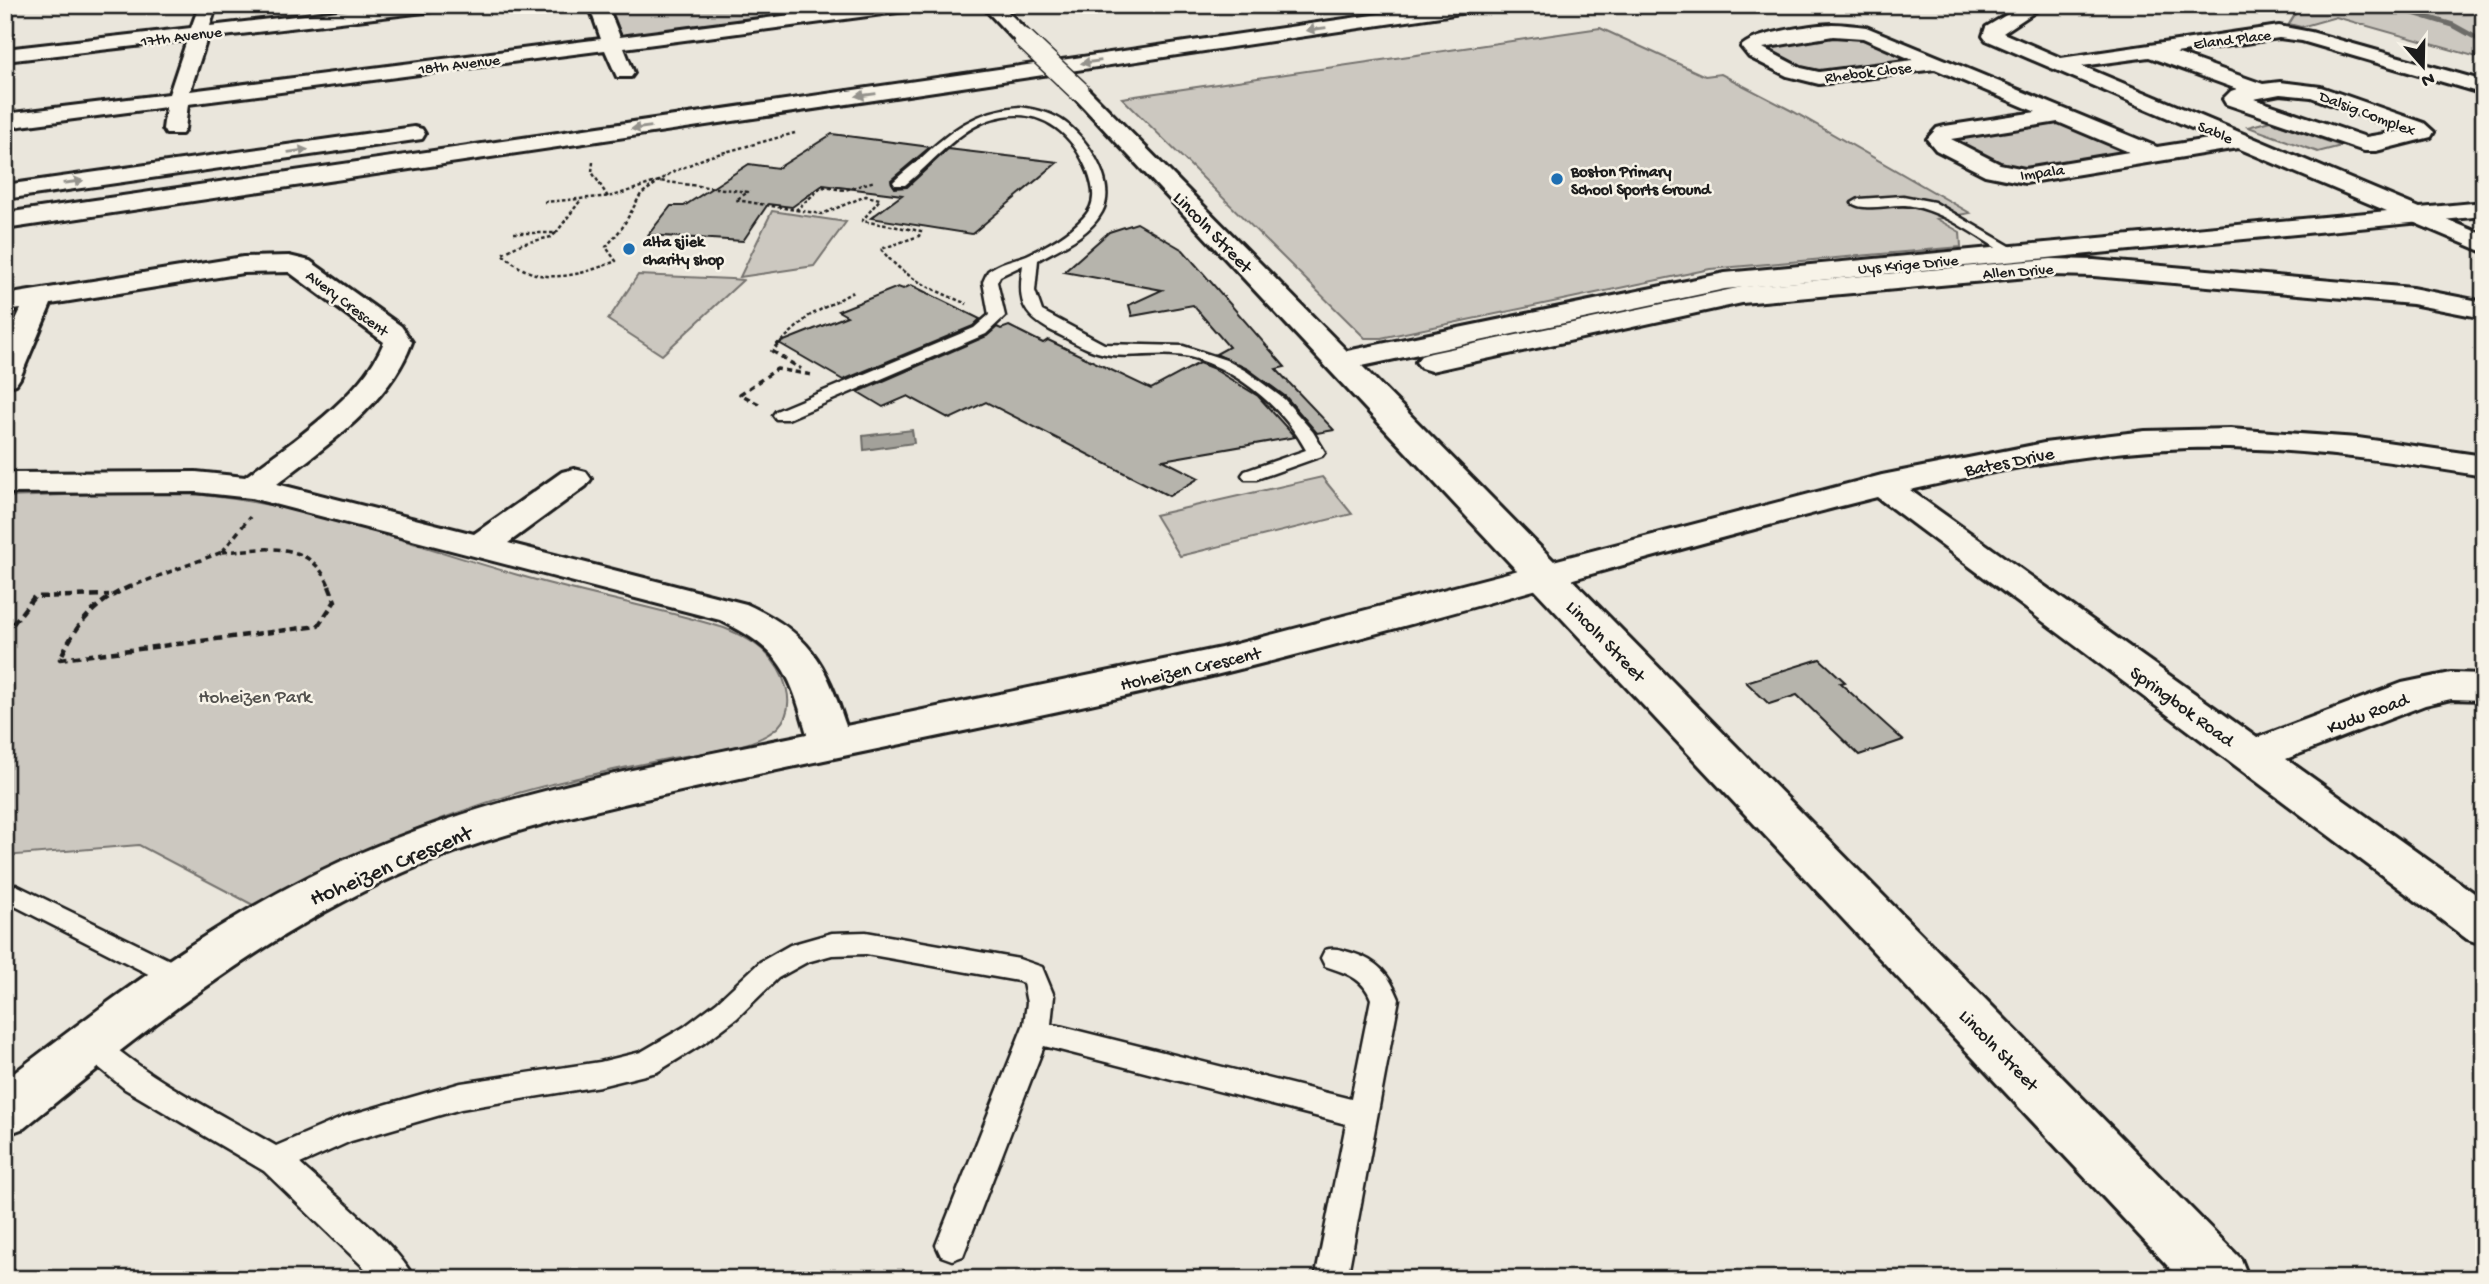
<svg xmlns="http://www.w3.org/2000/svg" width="2489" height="1284" font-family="'Gochi Hand',sans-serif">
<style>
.green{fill:#ccc8c0;stroke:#74726e;stroke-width:2}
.water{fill:#a3a19a;stroke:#6d6c68;stroke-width:2}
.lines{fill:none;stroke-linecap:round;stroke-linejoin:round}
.stream{stroke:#6d6c68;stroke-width:5}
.building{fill:#b6b4ac;stroke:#1c1c1c;stroke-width:2}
.lane-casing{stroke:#1c1c1c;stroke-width:5}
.street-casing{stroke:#1c1c1c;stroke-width:6}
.secondary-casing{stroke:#1c1c1c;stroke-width:6}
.highway-casing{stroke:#1c1c1c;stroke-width:6}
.path-far2{stroke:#1c1c1c;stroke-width:2.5;stroke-dasharray:3.5 2.5;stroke-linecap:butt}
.path-far1{stroke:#1c1c1c;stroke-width:3.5;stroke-dasharray:6 4.5;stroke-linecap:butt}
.path{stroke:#1c1c1c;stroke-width:4.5;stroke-dasharray:8 5;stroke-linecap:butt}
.lane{fill:#f7f3e8;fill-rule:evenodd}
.street{fill:#f7f3e8;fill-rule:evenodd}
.secondary{fill:#f7f3e8;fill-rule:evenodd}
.highway{fill:#f7f3e8;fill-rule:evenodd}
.secondary-bridge-casing{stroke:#1c1c1c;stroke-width:23;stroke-linecap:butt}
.secondary-bridge{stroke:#f7f3e8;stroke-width:20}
.oneway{fill:#94928c}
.poi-dot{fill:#1f6fb2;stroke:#f7f3e8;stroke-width:2.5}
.labels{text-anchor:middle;stroke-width:5;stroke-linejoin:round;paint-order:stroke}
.far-street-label{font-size:16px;fill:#1c1c1c;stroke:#f7f3e8}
.far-poi-label{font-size:16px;font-weight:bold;fill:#1c1c1c;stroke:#f7f3e8;text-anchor:start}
.street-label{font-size:19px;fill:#1c1c1c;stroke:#f7f3e8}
.park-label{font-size:19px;fill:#51504d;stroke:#f7f3e8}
.near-street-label{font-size:23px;fill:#1c1c1c;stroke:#f7f3e8}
</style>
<rect width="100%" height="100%" fill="#eae6dc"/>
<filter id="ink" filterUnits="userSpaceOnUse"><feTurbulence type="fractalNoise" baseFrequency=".0143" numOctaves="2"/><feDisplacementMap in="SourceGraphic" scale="14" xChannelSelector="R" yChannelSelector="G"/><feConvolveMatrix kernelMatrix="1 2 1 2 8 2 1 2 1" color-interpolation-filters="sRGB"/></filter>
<g filter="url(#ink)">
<!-- green -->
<path class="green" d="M610 5H891L622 37Z
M2293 5H2484V59L2336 17 2301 27 2289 24 2299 8Z
M1600 28 1705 76 1721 74 1794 112 1970 213 1937 219 1960 232 1961 247 1710 269 1381 338H1365L1122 98Z
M1850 32 1916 60 1830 74 1807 73 1763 52 1761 45Z
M2054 121 2068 123 2128 151 2024 172 2001 169 1949 138Z
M2270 121 2341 146 2318 152 2248 127Z
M772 211 846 222 814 266 740 277Z
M638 275 731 279 743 280 662 355 608 320Z
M1322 477 1352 514 1180 556 1155 515Z
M155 492C280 494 399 541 518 575 586 595 656 607 724 628 739 634 754 641 765 652 784 671 799 705 778 727 755 749 699 753 667 759 617 769 567 779 518 793 426 820 339 860 255 906L139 845 5 856V497Z"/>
<!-- water -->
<path class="water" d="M912 430 914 443 864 450 863 436Z"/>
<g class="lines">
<!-- stream -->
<path class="stream" d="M2387 5 2453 25 2480 40"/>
</g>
<!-- building -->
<path class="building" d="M832 134 930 147 891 180 895 188 907 187 948 149 1058 162 972 234 871 218 902 195 823 185 792 207 768 204 743 241 648 235 671 206H684L749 164 778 168Z
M1137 223 1183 250 1285 367 1276 369 1334 430 1317 433 1286 397 1248 369 1216 354 1229 347 1193 305 1132 316 1129 305 1162 290 1064 272 1109 232Z
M911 285 980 319 973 326 843 380 779 343 847 316 838 311 898 287 903 289Z
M1009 326 1043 343 1048 340 1151 389 1199 363 1212 368 1258 396 1295 437 1163 460 1199 478 1169 496 986 402 950 419 908 396 883 407 858 392 987 336 997 327 1001 329Z
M1820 659 1845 682 1840 683 1903 740 1859 755 1797 695 1769 704 1746 682Z"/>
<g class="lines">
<defs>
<path id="lane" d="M1020 107C1032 109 1045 111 1056 117 1083 130 1119 182 1102 212 1089 236 1061 247 1038 260L1035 291 1042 311 1104 344 1183 346 1226 360 1246 371 1284 399 1313 432 1325 452 1322 456 1257 479H1245L1242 475 1245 471 1306 450C1284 409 1241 373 1197 359 1169 350 1139 358 1111 355 1089 352 1072 341 1052 331 1020 314 1018 299 1023 265L1000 276 997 282 1005 316 986 334 788 419H776L773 415 776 411 974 328 989 315 983 282 988 271C1000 262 1013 260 1027 255 1047 246 1070 233 1084 217 1097 203 1094 189 1088 172 1074 136 1045 109 1004 116 963 122 935 161 905 185H895L893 182C901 174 910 167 919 160 950 131 976 110 1020 107Z
M1903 196 1934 202 2022 253 2020 256H2010C1980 239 1946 212 1912 206 1895 202 1865 213 1852 203L1859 199Z
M16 885 188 969 192 977 188 985 179 988 170 985 7 902 5 891Z
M866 932 1019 959 1042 967 1054 996 1051 1024 1351 1099 1371 999C1363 977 1345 973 1325 966L1321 958 1325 950C1335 947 1342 950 1352 953 1378 961 1389 974 1399 999L1347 1279H1315L1346 1124 1044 1046 963 1256 952 1260 941 1256 936 1245 1024 1024 1027 1003 1023 983 1018 981 866 954 832 955 807 962 778 978 737 1018 704 1043 657 1072 600 1086 461 1109 351 1141 300 1164C328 1190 400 1246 414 1279H376L264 1171 125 1089 80 1052 76 1044 80 1036C97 1030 105 1040 118 1050 166 1088 223 1115 276 1146L346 1116 461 1083 600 1062 641 1052 684 1027 717 1002 760 962 790 945 832 933Z"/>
<path id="street" d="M391 5H450L441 10 207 38 190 91 601 39 589 5H607L620 37 868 5H922L913 10 624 48 634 73 631 77H617L605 50 188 104 185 129 182 134H166L163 129 166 107 5 128V114L169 94 187 40 5 61V49L191 28 198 9 205 7 214 13 210 26Z
M2023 5H2045L2003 33 2061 58 2279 26 2311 32 2484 81V94L2302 41 2279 38 2176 53 2263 84 2280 82 2321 87 2424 123 2434 132 2431 137 2376 151H2364L2226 104 2223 99 2231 91 2237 89 2149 57 2082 66 2484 235V252L2238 148 2025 183 1985 175 1936 150 1927 139 1937 128 1945 126 2036 112 1935 69 1819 84 1787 76 1749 57 1741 47C1752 33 1813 25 1832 24 1843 24 1855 26 1866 27L2157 147 2215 138 1986 40 1983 36 1986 27ZM1833 36 1863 38 1913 60 1819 72 1801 68 1763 48ZM2280 94 2311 97 2402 131 2366 137 2254 99ZM2058 122 2129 152 2025 169 2000 164 1951 139Z
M289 256 310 261 401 326 412 342C390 403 327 445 277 484L474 534 562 472 574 469 586 472 591 479 586 486 508 543 746 604C809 633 825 661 846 726L1221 648 1882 475 2044 443 2145 431 2230 429 2358 438 2484 456V476C2386 460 2288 446 2188 448 2094 451 2001 469 1910 490L2257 738 2402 683 2451 673 2484 674V700L2451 699 2425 705 2286 759 2484 900V945L2467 939 1877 497C1649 554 1424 625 1195 680 1033 719 870 749 708 785 605 808 499 830 402 873 262 935 142 1032 24 1128L5 1135V1080C120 992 237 903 372 848 510 790 661 764 807 734 789 670 781 650 720 620L251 498 196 492 5 493V473L196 472 245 477C291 442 362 397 384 342L289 272 243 273 51 304 20 378 16 384 5 387V344L21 309 5 311V295L243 257Z
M2051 259 2094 260 2412 288 2484 302V318L2412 304 2094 276 2051 275 1742 303 1431 371 1421 368 1416 362 1421 356 1431 353 1742 287Z"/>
<path id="secondary" d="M981 5H1001L1031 35 1034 39 1031 43H1017Z
M1079 85 1086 87 1347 351 1725 273 2484 202V216L1725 289 1362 366 2241 1259 2249 1279H2180L1072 95 1069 91 1072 87Z"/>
<path id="highway" d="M1441 5H1490L1481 10 5 229V213Z
M414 127 422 129 425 134 422 139 5 199V185Z"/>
</defs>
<!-- lane casing -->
<use href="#lane" class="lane-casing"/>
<!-- street casing -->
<use href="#street" class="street-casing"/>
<!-- secondary casing -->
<use href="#secondary" class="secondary-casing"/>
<!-- highway casing -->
<use href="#highway" class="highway-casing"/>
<!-- path-far2 -->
<path class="path-far2" d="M593 162 592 172 608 197
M544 202 613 196 659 181 748 192 736 200 796 210 822 187 845 190 875 181
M796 210 822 214 866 196 880 199 862 221 921 231 919 236 881 249C903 278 934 290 967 304
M514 233H556L580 201
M556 233 551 237 521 244 502 254C509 259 516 266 525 270 553 284 589 272 616 261L606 247 622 228 641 194 671 173 707 157 795 133
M777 345 809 316 853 292"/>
<!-- path-far1 -->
<path class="path-far1" d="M779 343 772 351 801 369
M759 404 740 394 777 369 813 375
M222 552 250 517
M222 552C265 549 311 538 330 588
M127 588 222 552"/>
<!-- path -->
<path class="path" d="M131 586C95 602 76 624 60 659L318 626 335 601 329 586
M5 634 34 597 109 595"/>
<!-- lane -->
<use href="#lane" class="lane"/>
<!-- street -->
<use href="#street" class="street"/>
<!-- secondary -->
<use href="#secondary" class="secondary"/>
<!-- highway -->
<use href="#highway" class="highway"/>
<defs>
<path id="secondary-bridge" d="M1024 39 1079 91"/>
</defs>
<!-- secondary-bridge casing -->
<use href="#secondary-bridge" class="secondary-bridge-casing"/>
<!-- secondary-bridge -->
<use href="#secondary-bridge" class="secondary-bridge"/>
</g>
<!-- one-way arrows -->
<defs><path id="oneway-solid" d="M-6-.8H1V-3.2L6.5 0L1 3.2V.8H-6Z" transform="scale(1.75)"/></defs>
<g class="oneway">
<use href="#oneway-solid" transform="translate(1316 29) rotate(172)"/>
<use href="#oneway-solid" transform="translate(1091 62) rotate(172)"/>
<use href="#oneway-solid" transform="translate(866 95) rotate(172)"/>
<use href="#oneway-solid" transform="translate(641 128) rotate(172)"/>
<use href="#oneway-solid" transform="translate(298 151) rotate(-8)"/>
<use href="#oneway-solid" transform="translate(73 182) rotate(-8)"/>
</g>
</g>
<!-- markers -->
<g class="poi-dot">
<circle cx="1557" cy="179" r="7"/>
<circle cx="629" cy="249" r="7"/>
</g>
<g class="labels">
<!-- far-street labels -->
<g class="far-street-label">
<text transform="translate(181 35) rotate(-7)" y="6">17th Avenue</text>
<text transform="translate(2232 38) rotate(-7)" y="6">Eland Place</text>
<text transform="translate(459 63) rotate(-7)" y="6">18th Avenue</text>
<text transform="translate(1868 71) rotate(-7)" y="6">Rhebok Close</text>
<text transform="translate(2368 112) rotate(21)" y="6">Dalsig Complex</text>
<text transform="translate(2216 131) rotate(23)" y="6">Sable</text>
<text transform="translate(2042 171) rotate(-7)" y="6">Impala</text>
<text transform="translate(1908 263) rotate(-5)" y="6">Uys Krige Drive</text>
<text transform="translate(2018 270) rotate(-4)" y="6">Allen Drive</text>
<text transform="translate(348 302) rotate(37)" y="6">Avery Crescent</text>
</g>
<!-- far-poi labels -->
<g class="far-poi-label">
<text x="1571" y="176">Boston Primary<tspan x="1571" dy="18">School Sports Ground</tspan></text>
<text x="643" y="246">alta sjiek<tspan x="643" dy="18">charity shop</tspan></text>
</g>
<!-- street labels -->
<g class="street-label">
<text transform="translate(1214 231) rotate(46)" y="7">Lincoln Street</text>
<text transform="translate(2009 460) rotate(-11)" y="7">Bates Drive</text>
<text transform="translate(1607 640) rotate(46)" y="7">Lincoln Street</text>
<text transform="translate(1190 667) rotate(-13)" y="7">Hoheizen Crescent</text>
<text transform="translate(2183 705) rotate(36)" y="7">Springbok Road</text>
<text transform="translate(2367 712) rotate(-21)" y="7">Kudu Road</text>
<text transform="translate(2000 1049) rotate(46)" y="7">Lincoln Street</text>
</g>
<!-- park labels -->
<g class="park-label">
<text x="255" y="702">Hoheizen Park</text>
</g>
<!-- near-street labels -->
<g class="near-street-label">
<text transform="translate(390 864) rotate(-23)" y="8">Hoheizen Crescent</text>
</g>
</g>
<!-- margin -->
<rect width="2489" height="1284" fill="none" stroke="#f7f3e8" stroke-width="28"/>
<rect x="14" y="14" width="2461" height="1256" fill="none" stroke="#1c1c1c" stroke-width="2.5" filter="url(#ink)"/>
<!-- north arrow -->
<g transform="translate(2423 66) rotate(160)" stroke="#f7f3e8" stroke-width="5" paint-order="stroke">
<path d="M0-5L12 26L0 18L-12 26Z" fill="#1c1c1c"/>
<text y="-10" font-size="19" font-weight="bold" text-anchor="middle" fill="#1c1c1c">N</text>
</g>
</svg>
